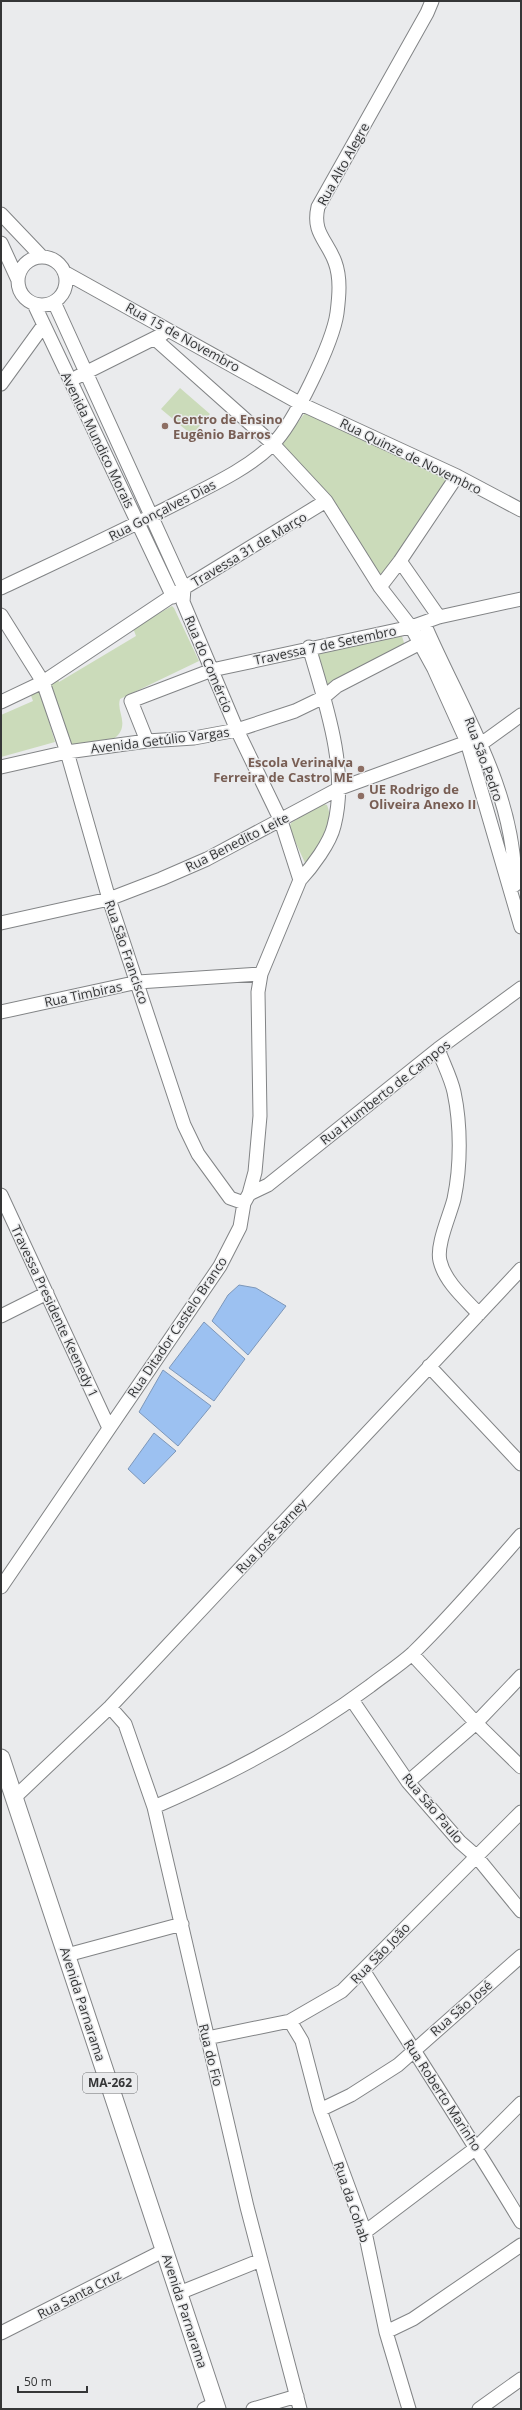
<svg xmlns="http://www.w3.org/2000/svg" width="522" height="2410" font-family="'Open Sans',sans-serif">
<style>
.green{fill:#cbdbba}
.water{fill:#9cc1f1;stroke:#7d97b9}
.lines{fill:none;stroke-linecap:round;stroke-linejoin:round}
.minor-casing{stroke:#828486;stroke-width:15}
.major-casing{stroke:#828486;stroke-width:19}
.minor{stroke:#fff;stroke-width:13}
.major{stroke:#fff;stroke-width:17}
.education-dot{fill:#8d6e63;stroke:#eaebed;stroke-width:1.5}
.labels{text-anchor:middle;stroke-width:3;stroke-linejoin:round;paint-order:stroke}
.shield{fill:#eaebed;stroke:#6b6c6e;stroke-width:1}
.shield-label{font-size:12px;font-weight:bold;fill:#353637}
.street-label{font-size:13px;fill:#353637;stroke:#eaebed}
.education-label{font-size:13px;font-weight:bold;fill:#785e54;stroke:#eaebed;text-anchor:start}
</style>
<rect width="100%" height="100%" fill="#eaebed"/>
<!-- green -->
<path class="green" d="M180 388 210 414 192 435 161 409Z
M305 413 448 478 447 483 385 573 381 574 376 570 281 444Z
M172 606 174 608 199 661 120 699C117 709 124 717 122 727 119 745 84 749 70 745L48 681 56 675 59 682 136 636 133 628Z
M401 633 405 646 329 687 325 685 313 653Z
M40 691 55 742 1 757V715L33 701 30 693Z
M321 803 327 805C336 828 319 846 306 865L289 828 291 823Z"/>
<!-- water -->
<path class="water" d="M239 1285 256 1288 286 1306 248 1355 212 1321 228 1295Z
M204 1322 245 1359 214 1401 169 1368Z
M163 1370 211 1406 178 1446 139 1412Z
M154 1433 176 1451 144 1484 128 1469Z"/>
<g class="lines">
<defs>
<path id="minor" d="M1 214 42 257
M1 243 18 280
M18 281a24 24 0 1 1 48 0a24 24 0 1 1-48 0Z
M64 272 301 404 457 476 521 510
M54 302 184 588 183 602 237 730 281 821 300 880
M34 304 173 597
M155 339 273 444 326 501 380 587 411 627 434 669 467 742 521 927
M77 377 163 334
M1 384 43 326
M400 561 439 617
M380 587 400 561 457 476
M1 588C62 559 123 531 183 500 214 484 247 469 272 445 294 424 333 342 337 313 339 297 341 278 335 262 327 240 312 233 318 207L427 13 432 1
M1 615 43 682 67 752 109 899 184 1125 198 1154 230 1198 244 1203
M427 630C463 712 515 792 515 885
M1 702 43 682 184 588 326 501
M147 741 131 701 212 670 411 627 439 617 521 599
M481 744 521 715
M1 767 67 752 147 741 194 738 237 730 295 711 324 697 337 686 430 638
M1 923 109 899 161 879 207 859 338 789 467 742
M1 1012 138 982 261 974
M438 1049C443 1063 451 1078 454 1092 461 1125 461 1166 454 1199 450 1215 436 1245 440 1261 445 1282 465 1299 479 1314
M249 1194 268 1185 438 1049 521 988
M1 1195 109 1428
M1 1316 47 1293
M429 1366 521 1464
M1 1587 220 1266 240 1227 244 1203 249 1194 255 1172 260 1116 258 992 261 974 300 880C312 867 330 843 334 826 349 769 325 702 309 647
M412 1654 476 1723 521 1767
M352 1700 408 1782 460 1842 476 1856 521 1911
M110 1707 125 1724 154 1807 247 2207 300 2409
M408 1782 476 1723 521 1676
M14 1798 110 1707 521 1269
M154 1807C231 1774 303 1736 370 1686 384 1675 400 1665 413 1653 451 1616 486 1575 521 1535
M67 1955 182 1924
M363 1970C416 2054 470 2137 521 2222
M290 2021 302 2041 320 2110 365 2232 386 2332 409 2409
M207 2038 290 2021 342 1991 521 1812
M320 2110 351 2095 398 2065 521 1956
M365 2232 476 2148 521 2103
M179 2293 261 2260
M386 2332 413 2319 521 2245
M1 2333 157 2254
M204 2409 208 2407
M253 2409 297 2396
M479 2409 521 2379"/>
<path id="major" d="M1 1758 217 2409"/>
</defs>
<!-- minor casing -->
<use href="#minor" class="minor-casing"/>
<!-- major casing -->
<use href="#major" class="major-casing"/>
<!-- minor -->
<use href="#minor" class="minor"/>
<!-- major -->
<use href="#major" class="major"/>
</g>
<!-- markers -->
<g class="education-dot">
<circle cx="165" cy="426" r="4"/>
<circle cx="361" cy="769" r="4"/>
<circle cx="361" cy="796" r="4"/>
</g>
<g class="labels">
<!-- shield labels -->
<rect class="shield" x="83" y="2073" width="54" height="20" rx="3"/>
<g class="shield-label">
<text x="110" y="2087">MA-262</text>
</g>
<!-- street labels -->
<g class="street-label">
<text transform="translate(343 164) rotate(-61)" y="5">Rua Alto Alegre</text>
<text transform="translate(183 337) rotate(29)" y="5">Rua 15 de Novembro</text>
<text transform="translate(98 440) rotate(64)" y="5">Avenida Mundico Morais</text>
<text transform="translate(411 456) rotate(26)" y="5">Rua Quinze de Novembro</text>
<text transform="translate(162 510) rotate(-27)" y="5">Rua Gonçalves Dias</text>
<text transform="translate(249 549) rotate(-31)" y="5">Travessa 31 de Março</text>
<text transform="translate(325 645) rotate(-12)" y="5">Travessa 7 de Setembro</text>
<text transform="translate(209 664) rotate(67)" y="5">Rua do Comércio</text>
<text transform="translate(160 740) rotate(-7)" y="5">Avenida Getúlio Vargas</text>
<text transform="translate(484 759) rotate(70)" y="5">Rua São Pedro</text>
<text transform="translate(237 842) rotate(-27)" y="5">Rua Benedito Leite</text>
<text transform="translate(127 952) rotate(71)" y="5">Rua São Francisco</text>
<text transform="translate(83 994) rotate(-12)" y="5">Rua Timbiras</text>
<text transform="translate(385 1092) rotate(-38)" y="5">Rua Humberto de Campos</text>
<text transform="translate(55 1311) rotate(65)" y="5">Travessa Presidente Keenedy 1</text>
<text transform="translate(177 1327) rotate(-56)" y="5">Rua Ditador Castelo Branco</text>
<text transform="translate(271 1536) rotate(-47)" y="5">Rua José Sarney</text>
<text transform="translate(433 1808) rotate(50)" y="5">Rua São Paulo</text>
<text transform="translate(380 1953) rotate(-46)" y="5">Rua São João</text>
<text transform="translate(83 2004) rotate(72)" y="5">Avenida Parnarama</text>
<text transform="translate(461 2008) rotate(-41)" y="5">Rua São José</text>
<text transform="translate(211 2055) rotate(76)" y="5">Rua do Fio</text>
<text transform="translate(443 2095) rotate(57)" y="5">Rua Roberto Marinho</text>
<text transform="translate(352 2202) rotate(71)" y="5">Rua da Cohab</text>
<text transform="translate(79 2294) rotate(-27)" y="5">Rua Santa Cruz</text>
<text transform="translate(185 2311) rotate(72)" y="5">Avenida Parnarama</text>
</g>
<!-- education labels -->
<g class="education-label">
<text x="173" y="424">Centro de Ensino<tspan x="173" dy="15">Eugênio Barros</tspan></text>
<text x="353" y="767" text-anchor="end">Escola Verinalva<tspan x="353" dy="15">Ferreira de Castro ME</tspan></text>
<text x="369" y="794">UE Rodrigo de<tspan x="369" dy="15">Oliveira Anexo II</tspan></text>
</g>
</g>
<!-- border -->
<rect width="522" height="2410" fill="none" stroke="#353637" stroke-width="4"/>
<!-- scale -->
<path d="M18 2386v6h69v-6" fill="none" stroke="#353637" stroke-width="2"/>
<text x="24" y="2386" font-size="12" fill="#353637" stroke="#eaebed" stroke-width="3" paint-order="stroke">50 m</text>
</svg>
